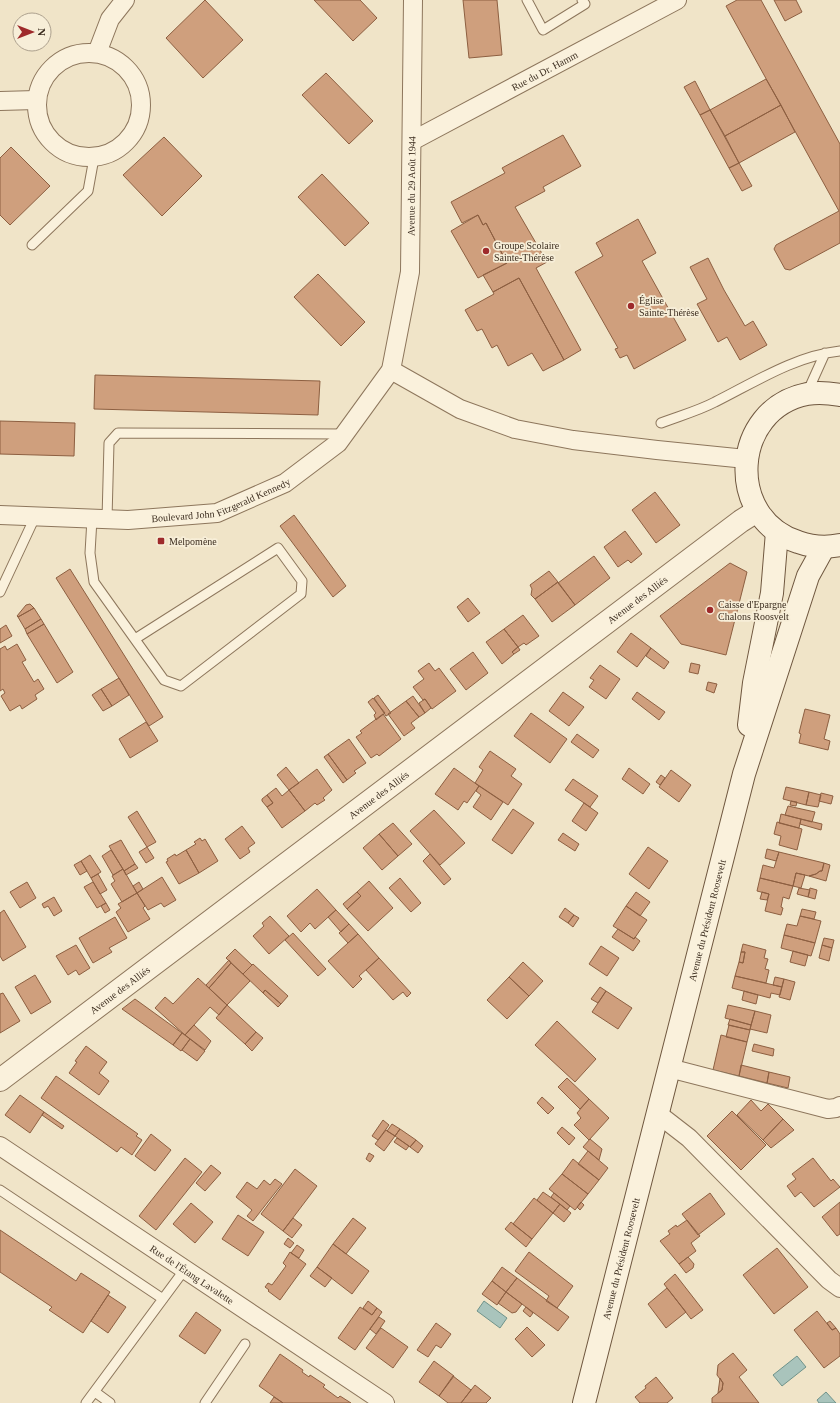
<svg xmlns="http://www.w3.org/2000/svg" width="840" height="1403" font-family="'Times New Roman',serif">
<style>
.water{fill:#a9c4bc;stroke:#6f938a}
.building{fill:#cf9f7d;stroke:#8d5f41}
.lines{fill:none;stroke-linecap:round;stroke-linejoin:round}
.service-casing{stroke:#8d765c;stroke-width:11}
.minor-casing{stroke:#8d765c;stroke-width:20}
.tertiary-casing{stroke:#8d765c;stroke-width:24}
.secondary-casing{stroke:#6f573f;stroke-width:24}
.service{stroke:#faf1dc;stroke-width:9}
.minor{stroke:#faf1dc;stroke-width:18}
.tertiary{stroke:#faf1dc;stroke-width:22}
.secondary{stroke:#faf1dc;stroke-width:22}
.poi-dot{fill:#9e2a2b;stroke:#f7eed8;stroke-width:1.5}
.labels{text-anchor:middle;stroke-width:3.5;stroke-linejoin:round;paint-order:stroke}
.street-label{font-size:10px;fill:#3d2e20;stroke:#f7eed8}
.poi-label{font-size:10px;fill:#3d2e20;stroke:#f7eed8;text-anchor:start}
</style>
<rect width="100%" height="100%" fill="#f0e4c8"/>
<!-- water -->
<path class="water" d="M484 1301 507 1318 500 1328 477 1311Z
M797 1356 806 1367 782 1386 773 1375Z
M826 1392 836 1403H819L817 1400Z"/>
<!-- building -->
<path class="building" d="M205 0 243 40 203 78 166 38Z
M314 0H360L377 18 353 41Z
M463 0H497L502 55 469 58Z
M737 0H761L840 144V243L790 270 785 269 774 249 776 245 839 211 726 6Z
M774 0H796L802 12 785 21Z
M326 73 373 121 349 144 302 95Z
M766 79 781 105 725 136 710 110Z
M695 81 710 110 700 115 684 87Z
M781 105 795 132 739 163 725 136Z
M710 110 739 163 729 168 700 115Z
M563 135 581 166 543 187 545 191 515 207 547 262 536 268 581 350 564 360 519 278 493 292 483 275 507 263 486 223 483 225 478 215 462 223 451 202 505 173 502 168Z
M164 137 202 176 162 216 123 175Z
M11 147 50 186 10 225 0 215V158Z
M739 163 752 186 742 191 729 168Z
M322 174 369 223 345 246 298 197Z
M478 215 483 225 486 223 507 263 478 278 451 231Z
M638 219 656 253 642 261 686 340 634 369 627 355 620 358 615 349 618 348 575 272 603 256 596 243Z
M708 258 724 290 745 326 753 321 767 345 740 360 727 337 718 342 697 304 707 299 690 267Z
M318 274 365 322 341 346 294 297Z
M519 278 564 360 543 371 532 353 508 366 497 345 492 348 482 329 477 331 465 310 494 294 493 292Z
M95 375 320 381 318 415 94 409Z
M0 421 75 423 74 456 0 454Z
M655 492 680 525 656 543 632 510Z
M294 515 346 586 333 597 280 526Z
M625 531 642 554 631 563 628 560 618 567 604 547Z
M594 556 610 578 575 605 558 583Z
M730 563 747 572 726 655 681 644 660 616Z
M70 569 163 717 149 726 56 578Z
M549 571 558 582 535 599 531 595 532 589 530 585Z
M558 582 575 605 552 622 535 599Z
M468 598 480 613 468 622 457 607Z
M30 604 34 608 18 617 17 616 26 605Z
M34 608 41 619 25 629 18 617Z
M523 615 539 636 526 645 524 643 518 647 504 629Z
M41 619 44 624 27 634 25 629Z
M44 624 73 672 57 683 27 634Z
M6 625 12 636 0 643V629Z
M504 629 518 647 512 652 514 654 502 664 486 642Z
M631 633 651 648 637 667 617 652Z
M17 644 26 660 22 662 34 682 38 679 44 689 35 695 37 699 22 709 20 705 10 711 1 696 5 693 3 689 0 691V649L5 646 7 650Z
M518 647 520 650 514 654 512 652Z
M651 648 669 662 664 669 646 656Z
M473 652 488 673 466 690 450 669Z
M429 663 435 671 439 668 456 691 432 709 425 699 423 700 413 687 424 679 418 671Z
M691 663 700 665 698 674 689 672Z
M600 665 620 679 606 699 589 687 594 680 590 678Z
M119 678 129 695 112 706 101 689Z
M708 682 717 684 714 693 706 690Z
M101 689 112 706 103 711 92 695Z
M563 692 584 707 569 726 549 711Z
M637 692 665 712 659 720 632 699Z
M378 695 391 713 386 716 374 698Z
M413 696 425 713 419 717 406 701Z
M373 698 385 713 376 720 374 715 376 713 368 702Z
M425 699 431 708 425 713 419 703Z
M406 701 419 717 411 723 415 728 404 736 388 714Z
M805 709 830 715 824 739 830 741 828 750 799 743 801 734 799 733Z
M531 713 567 739 550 763 514 736Z
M383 714 401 739 379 756 377 754 371 758 356 737 362 733 360 731Z
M146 722 158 741 130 758 119 739Z
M577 734 599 750 593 758 571 742Z
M349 739 366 763 354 771 356 773 347 780 328 754Z
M490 751 516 769 511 776 522 784 508 805 475 783 483 770 479 767Z
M328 754 347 780 343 783 324 757Z
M286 767 299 783 289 790 277 775Z
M454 768 479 786 467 803 464 801 458 810 435 794Z
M629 768 650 784 643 794 622 779Z
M317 769 332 790 323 798 325 800 317 805 315 803 305 811 289 790Z
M671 770 691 785 679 802 659 787Z
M661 775 665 778 660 785 656 782Z
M573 779 598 796 590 807 565 790Z
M479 786 503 802 491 820 473 807 481 795 476 791Z
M786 787 809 792 806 805 783 799Z
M276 788 282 796 289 790 305 811 282 828 267 807 273 803 267 795Z
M809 792 821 795 818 807 806 805Z
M821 793 833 796 831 804 819 801Z
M267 795 273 803 267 807 262 801V799Z
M791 801 797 802 796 806 790 805Z
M584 803 598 813 586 831 572 821Z
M788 806 815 812 812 822 785 815Z
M513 809 534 823 512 854 492 840Z
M434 810 465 843 440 865 410 831Z
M137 811 156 842 147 847 128 817Z
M781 814 801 819 799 828 779 823Z
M801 819 822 824 821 830 800 824Z
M777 822 802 829 797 850 779 845 781 836 774 834Z
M393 823 412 844 398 856 379 834Z
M242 826 255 843 248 848 250 852 240 859 225 839Z
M563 833 579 844 575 851 558 840Z
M379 834 398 856 382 870 363 848Z
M200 838 202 841 205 839 218 861 199 873 186 850 196 844 194 842Z
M121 840 135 864 124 871 109 846Z
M147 847 154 858 146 863 139 852Z
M648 847 668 861 649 889 629 874Z
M767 849 779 852 776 861 765 858Z
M111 850 123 869 113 875 102 856Z
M186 850 199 873 179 884 166 862 168 861 167 859 175 854 176 856Z
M779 852 824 863 822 871H820L816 874 809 876 796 873 793 886 760 878 763 865 774 868Z
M430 854 451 879 444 885 423 861Z
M90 855 101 872 91 878 81 861Z
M81 861 87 871 80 875 74 865Z
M824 863 830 865 826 881 809 876 816 874 820 871H822Z
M135 864 138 868 126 875 124 871Z
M123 869 137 893 122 902 111 884 115 881 112 876Z
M796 873 805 875 801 888 793 886Z
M98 874 107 890 100 894 91 878Z
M162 877 176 900 164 907 161 903 148 910 137 893Z
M400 878 421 903 411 912 389 888Z
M760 878 793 886 789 899 783 897 781 907 783 908 781 915 765 911 769 894 757 891Z
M369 881 393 908 368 931 347 909 361 896 357 892Z
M27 882 36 898 20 908 10 892Z
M93 882 106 903 97 908 84 887Z
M139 882 143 889 137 893 133 886Z
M799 888 810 890 808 897 797 894Z
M810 888 817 890 815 899 808 897Z
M317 889 336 910 315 929 310 923 301 932 287 916Z
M357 892 361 896 347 909 343 904Z
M636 892 650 902 640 916 626 906Z
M762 892 769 894 767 900 760 899Z
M137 893 145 906 143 908 150 919 128 932 116 912 121 908 118 904Z
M54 897 62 911 54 916 48 906 44 908 42 904Z
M106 903 110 910 105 913 101 906Z
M626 906 647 920 634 939 613 926Z
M565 908 574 915 568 923 559 917Z
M802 909 816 912 814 919 800 916Z
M4 910 26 947 3 961 0 956V913Z
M336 910 349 924 341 932 328 917Z
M574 915 579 918 573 927 568 923Z
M270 916 289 936 269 954 253 936 264 926 262 923Z
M800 916 821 921 815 943 784 935 787 924 797 926Z
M115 917 127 938 109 948 112 952 93 963 79 938Z
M349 924 358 934 348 943 339 933Z
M618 929 634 939 635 937 640 941 633 951 612 937Z
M293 933 326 969 318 976 285 940Z
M358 934 379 958 359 976 362 979 353 988 328 961Z
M784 935 815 943 811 956 781 948Z
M824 938 834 940 832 948 822 945Z
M743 944 766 950 764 958 768 959 765 969 769 970 766 983 735 976 739 962 743 963 745 952H741Z
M76 945 90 968 79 975 76 970 68 975 56 956Z
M822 945 832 948 829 961 819 958Z
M601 946 619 958 607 976 589 964Z
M235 949 252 965 243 974 226 958Z
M793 951 808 955 805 966 790 962Z
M741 952H745L743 963 739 962Z
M379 958 411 993 407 997 403 992 393 1000 366 970Z
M229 960 231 963 209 988 206 985Z
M523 962 543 981 529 996 509 977Z
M231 963 250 981 227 1005 209 988Z
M253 964 288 996 281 1004 265 990 263 993 243 974Z
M35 975 51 1002 31 1014 15 987Z
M735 976 782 987 780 995 771 993 770 998 732 988Z
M509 977 529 996 507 1019 487 1000Z
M775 977 784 979 782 987 773 985Z
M198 978 227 1005 219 1015 210 1007 185 1035 155 1008 165 997 173 1004Z
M784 979 795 982 790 1000 779 997Z
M600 987 606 991 598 1003 591 999Z
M265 990 281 1004 278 1007 263 993Z
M606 991 632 1008 618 1029 592 1012Z
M744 991 758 995 756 1004 742 1000Z
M3 993 20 1021 0 1033V994Z
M135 999 182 1033 173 1045 122 1009Z
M227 1005 256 1032 245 1044 216 1018Z
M728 1005 755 1011 751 1025 725 1018Z
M755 1011 771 1015 767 1033 750 1029Z
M730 1019 751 1025 750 1030 728 1025Z
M557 1021 596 1059 575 1082 535 1045Z
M194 1025 211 1041 205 1050 185 1035Z
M729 1025 750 1030 747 1042 726 1037Z
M256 1032 263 1038 252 1051 245 1044Z
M182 1033 190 1039 181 1051 173 1045Z
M721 1035 747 1042 739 1076 713 1070Z
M190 1039 205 1051 197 1061 182 1050Z
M754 1044 774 1049 773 1056 752 1051Z
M86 1046 107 1062 99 1073 109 1081 99 1095 69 1073 77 1062 75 1061Z
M741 1065 769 1072 767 1083 739 1076Z
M769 1072 790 1077 788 1088 767 1083Z
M56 1076 138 1134 136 1136 142 1140 132 1155 121 1147 117 1152 41 1098Z
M567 1078 589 1099 580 1109 558 1087Z
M20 1095 44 1112 30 1133 5 1115Z
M542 1097 554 1108 548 1114 537 1103Z
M589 1099 609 1118 589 1140 574 1125 581 1118 577 1113Z
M751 1100 761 1111 768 1104 783 1119 763 1140 737 1115Z
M732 1111 766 1145 741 1170 707 1136Z
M44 1112 64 1126 62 1129 42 1115Z
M783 1119 794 1130 771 1148 763 1140Z
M383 1120 389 1125 378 1140 372 1136Z
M392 1124 400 1129 395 1136 387 1131Z
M562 1127 575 1138 569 1145 557 1133Z
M400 1129 416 1140 410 1147 395 1136Z
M386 1130 395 1136 384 1151 375 1144Z
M151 1134 171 1150 155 1171 135 1156Z
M397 1138 409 1146 406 1150 394 1142Z
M590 1139 602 1149 599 1160 583 1147Z
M416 1140 423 1146 418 1153 410 1147Z
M588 1151 608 1168 599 1180 578 1164Z
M369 1153 374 1156 370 1162 366 1159Z
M185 1158 202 1172 156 1230 139 1216Z
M813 1158 831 1181 833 1179 840 1187 814 1207 801 1192 795 1197 787 1186 796 1179 792 1174Z
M573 1159 599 1180 588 1194 562 1174Z
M211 1165 221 1173 205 1191 196 1183Z
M295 1169 317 1186 283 1231 261 1214Z
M562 1174 588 1194 575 1210 549 1189Z
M275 1179 282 1184 253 1221 247 1216 252 1210 236 1197 247 1182 257 1189 264 1180 270 1185Z
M543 1192 560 1204 553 1213 537 1200Z
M554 1193 570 1206 567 1210 551 1197Z
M710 1193 725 1214 698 1235 682 1214Z
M534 1198 553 1213 532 1239 513 1224Z
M581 1202 584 1205 580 1210 577 1207Z
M840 1202V1234L837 1236 822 1217Z
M191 1203 213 1222 195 1243 173 1224Z
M560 1204 571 1213 564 1222 553 1213Z
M238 1215 264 1232 248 1256 222 1239Z
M293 1218 302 1225 292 1238 283 1231Z
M353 1218 366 1228 346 1254 333 1244Z
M687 1220 700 1236 691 1243 696 1251 679 1264 660 1241 670 1234 668 1231 676 1225 677 1227Z
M511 1222 532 1239 526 1247 505 1229Z
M0 1230 76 1281 81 1273 110 1292 83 1333 49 1310 52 1307 0 1272Z
M288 1238 294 1243 290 1248 284 1244Z
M333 1244 369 1271 352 1294 317 1267Z
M297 1245 304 1250 299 1258 291 1253Z
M777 1248 808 1287 774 1314 743 1275Z
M290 1252 306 1264 280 1300 268 1291 269 1290 265 1287 268 1283 272 1285 286 1266 283 1263Z
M529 1252 573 1286 557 1308 546 1301 549 1296 515 1271Z
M688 1257 694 1264 693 1268 686 1273 679 1264Z
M317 1267 332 1278 325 1287 310 1276Z
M502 1267 517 1278 506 1292 492 1281Z
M675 1274 703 1310 691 1319 664 1284Z
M517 1278 569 1317 558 1331 506 1292Z
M492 1281 506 1292 497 1305 482 1294Z
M667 1288 686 1312 666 1328 648 1304Z
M506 1292 522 1304 516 1312 512 1313 498 1303Z
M108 1295 126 1307 108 1333 91 1321Z
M368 1301 377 1308 372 1315 363 1308Z
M360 1307 372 1315 377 1308 382 1312 355 1350 338 1338Z
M526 1307 533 1313 530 1317 523 1311Z
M817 1311 832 1330 836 1328 840 1334V1356L824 1368 794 1330Z
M196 1312 221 1330 205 1354 179 1336Z
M379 1317 385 1321 376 1334 370 1329Z
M830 1321 836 1328 832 1330 827 1323Z
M436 1323 451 1334 441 1348 436 1345 428 1357 417 1350Z
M527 1327 545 1345 532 1357 515 1339Z
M381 1328 408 1347 393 1368 366 1348Z
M733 1353 747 1370 739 1377 759 1403H712V1398L722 1390 723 1383 717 1375 718 1365Z
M280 1354 303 1370 302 1372 309 1377 310 1375 325 1385 323 1387 338 1398 340 1396 351 1403H283L259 1386Z
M434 1361 454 1376 439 1396 419 1382Z
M453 1376 471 1390 461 1403H448L439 1396Z
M656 1377 673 1398 667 1403H640L635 1397 646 1388 645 1386Z
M720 1378 723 1383 722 1390 718 1393Z
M475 1385 491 1398 486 1403H461Z
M274 1397 283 1403H270Z"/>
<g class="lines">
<defs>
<path id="service" d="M527 0 543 30 585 4 582 0
M32 245 88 191 94 158
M807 393 825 353
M661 423C679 416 698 411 715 402 755 382 795 356 840 351
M92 519 90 553 94 582 164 680 181 686 301 594 302 581 278 548 135 639
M107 519 109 443 118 433 344 434
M0 592 35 517
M0 1190 163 1299
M95 1392 110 1403
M86 1403 185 1269
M205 1403 245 1344"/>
<g id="minor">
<path d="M97 53 110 19 125 0"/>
<circle cx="89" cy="105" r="52"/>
<path d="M0 101 36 100"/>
<path id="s1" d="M412 141 677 0"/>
<path d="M391 370 460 409 515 429 573 440 657 450 746 459"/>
<path id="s2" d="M0 515 128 520 217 513 285 483 338 443 391 370 410 272 413 0"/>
<path d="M669 1068 828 1109 836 1108 840 1106"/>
<path d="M658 1114 689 1138 829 1280 840 1288"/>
<path id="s3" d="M0 1146 385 1403"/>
</g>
<g id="tertiary">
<path id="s4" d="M0 1080 741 521 757 511"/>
</g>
<g id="secondary">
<path d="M840 395C829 393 818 392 807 394 731 409 725 519 798 542 812 547 826 548 840 545"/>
<path d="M749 725 754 683 772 593 777 532"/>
<path id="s5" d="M584 1403 744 774 808 576 824 547"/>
</g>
</defs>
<!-- service casing -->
<use href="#service" class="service-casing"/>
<!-- minor casing -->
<use href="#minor" class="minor-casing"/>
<!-- tertiary casing -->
<use href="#tertiary" class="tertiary-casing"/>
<!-- secondary casing -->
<use href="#secondary" class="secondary-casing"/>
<!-- service -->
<use href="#service" class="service"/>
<!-- minor -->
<use href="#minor" class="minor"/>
<!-- tertiary -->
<use href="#tertiary" class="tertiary"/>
<!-- secondary -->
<use href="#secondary" class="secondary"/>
</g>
<!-- markers -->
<g class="poi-dot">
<circle cx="486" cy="251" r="4"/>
<circle cx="631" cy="306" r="4"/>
<rect x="157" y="537" width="8" height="8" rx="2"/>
<circle cx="710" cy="610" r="4"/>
</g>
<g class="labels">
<!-- street labels -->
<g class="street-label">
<text dy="4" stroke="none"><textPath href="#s1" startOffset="150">Rue du Dr. Hamm</textPath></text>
<text dy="4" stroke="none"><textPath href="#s2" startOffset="634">Avenue du 29 Août 1944</textPath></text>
<text dy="4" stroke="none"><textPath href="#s2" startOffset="224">Boulevard John Fitzgerald Kennedy</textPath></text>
<text dy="4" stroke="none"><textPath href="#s4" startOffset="798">Avenue des Alliés</textPath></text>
<text dy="4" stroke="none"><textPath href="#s4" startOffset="474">Avenue des Alliés</textPath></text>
<text dy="4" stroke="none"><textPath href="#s5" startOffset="498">Avenue du Président Roosevelt</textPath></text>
<text dy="4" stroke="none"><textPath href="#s4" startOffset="150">Avenue des Alliés</textPath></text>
<text dy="4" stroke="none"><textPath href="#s5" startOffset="149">Avenue du Président Roosevelt</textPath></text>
<text dy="4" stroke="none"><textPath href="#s3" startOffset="231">Rue de l'Étang Lavalette</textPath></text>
</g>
<!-- poi labels -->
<g class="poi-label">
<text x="494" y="249">Groupe Scolaire<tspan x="494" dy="12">Sainte-Thérèse</tspan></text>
<text x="639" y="304">Église<tspan x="639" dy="12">Sainte-Thérèse</tspan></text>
<text x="169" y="545">Melpomène</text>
<text x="718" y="608">Caisse d'Epargne<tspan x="718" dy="12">Chalons Roosvelt</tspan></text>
</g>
</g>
<!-- north arrow -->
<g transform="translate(32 32) rotate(90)"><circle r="19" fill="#f7eed8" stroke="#ada18e"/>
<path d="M0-3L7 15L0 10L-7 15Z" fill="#9e2a2b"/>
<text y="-6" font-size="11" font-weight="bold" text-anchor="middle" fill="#3d2e20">N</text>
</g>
</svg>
